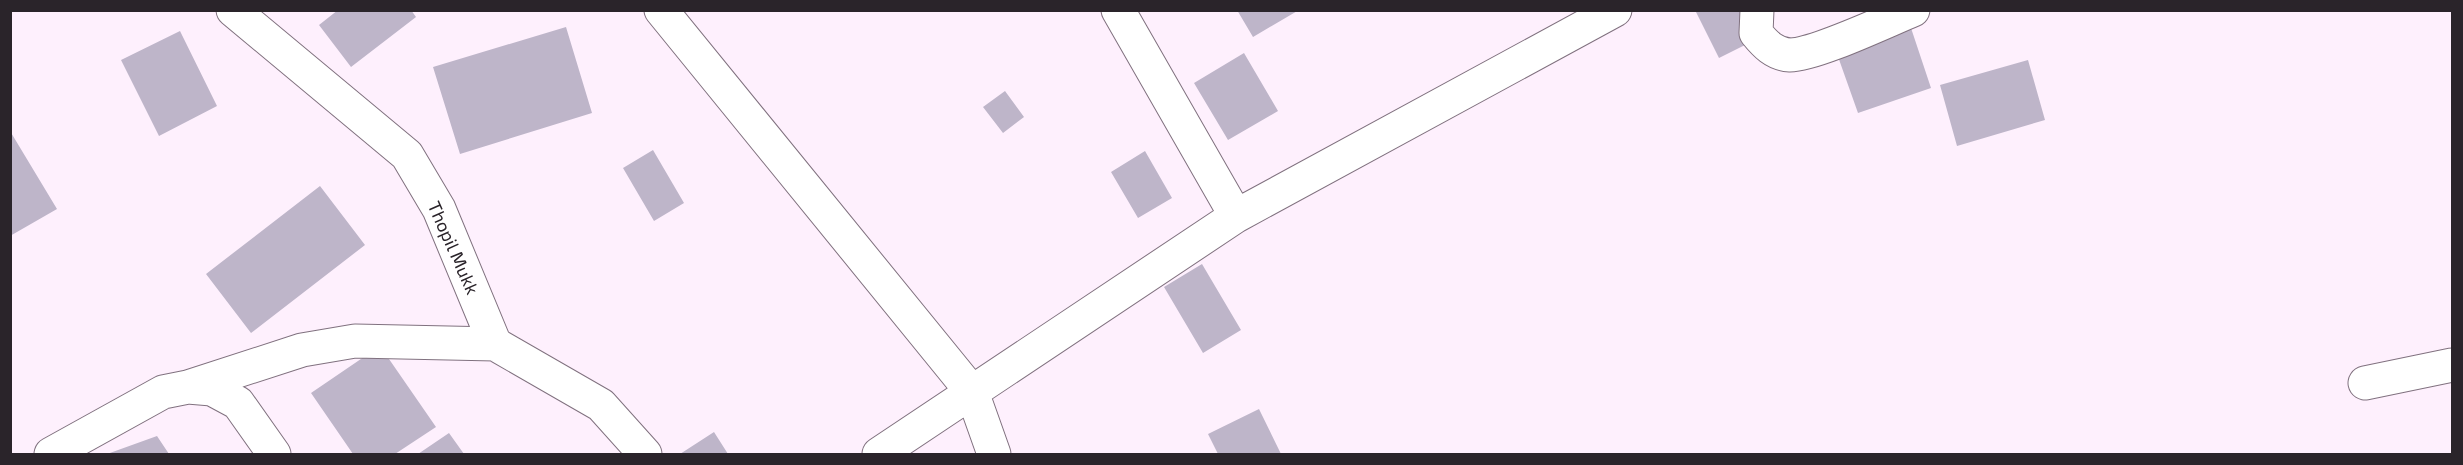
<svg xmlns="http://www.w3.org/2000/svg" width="2463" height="465" font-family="'Exo 2',sans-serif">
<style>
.building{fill:#beb5c9}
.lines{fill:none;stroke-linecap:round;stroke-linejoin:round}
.minor-casing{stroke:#80717f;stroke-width:35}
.minor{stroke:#fff;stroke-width:33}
.labels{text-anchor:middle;stroke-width:6;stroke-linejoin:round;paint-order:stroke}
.street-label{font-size:18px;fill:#2a242a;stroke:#fff}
</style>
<rect width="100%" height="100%" fill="#fef0fd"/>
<!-- building -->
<path class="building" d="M338 10H411L416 17 351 67 319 25Z
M1237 10H1299L1253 37Z
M1699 10H1763L1773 31 1719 58 1696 12Z
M1910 25 1931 88 1858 113 1836 51Z
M566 27 592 113 460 154 433 67Z
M180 31 217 106 159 136 121 60Z
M1244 53 1278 111 1228 140 1194 83Z
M2028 60 2045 120 1957 146 1940 85Z
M1005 91 1024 117 1003 133 983 107Z
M10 131 57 209 10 236Z
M653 150 684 203 654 221 623 168Z
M1145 151 1172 198 1138 218 1111 172Z
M320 186 365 245 251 333 206 274Z
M1202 264 1241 330 1203 353 1164 287Z
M380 346 436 427 395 454H353L311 393Z
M1259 409 1281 454H1218L1208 434Z
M714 432 728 454H680Z
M449 433 464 454H418Z
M157 436 169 454H107Z"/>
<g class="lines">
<defs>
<path id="minor" d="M233 10 407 155 439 209 495 344 601 405 645 454
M661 10 972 392 994 454
M1118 10 1236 216
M1757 10 1756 33C1765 44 1774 54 1790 55 1815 55 1886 21 1913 10
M2365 383 2452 365
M188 387 302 350 355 341 495 344
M51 454 163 392 188 387 212 389 238 403 274 454
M879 454 1236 216 1615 10"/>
</defs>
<!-- minor casing -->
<use href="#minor" class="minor-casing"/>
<!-- minor -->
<use href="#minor" class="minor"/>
</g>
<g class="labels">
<!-- street labels -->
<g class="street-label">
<text transform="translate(453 248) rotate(66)" y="6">Thopil Mukk</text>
</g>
</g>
<!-- border -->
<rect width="2463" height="465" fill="none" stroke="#2a242a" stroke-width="24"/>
</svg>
